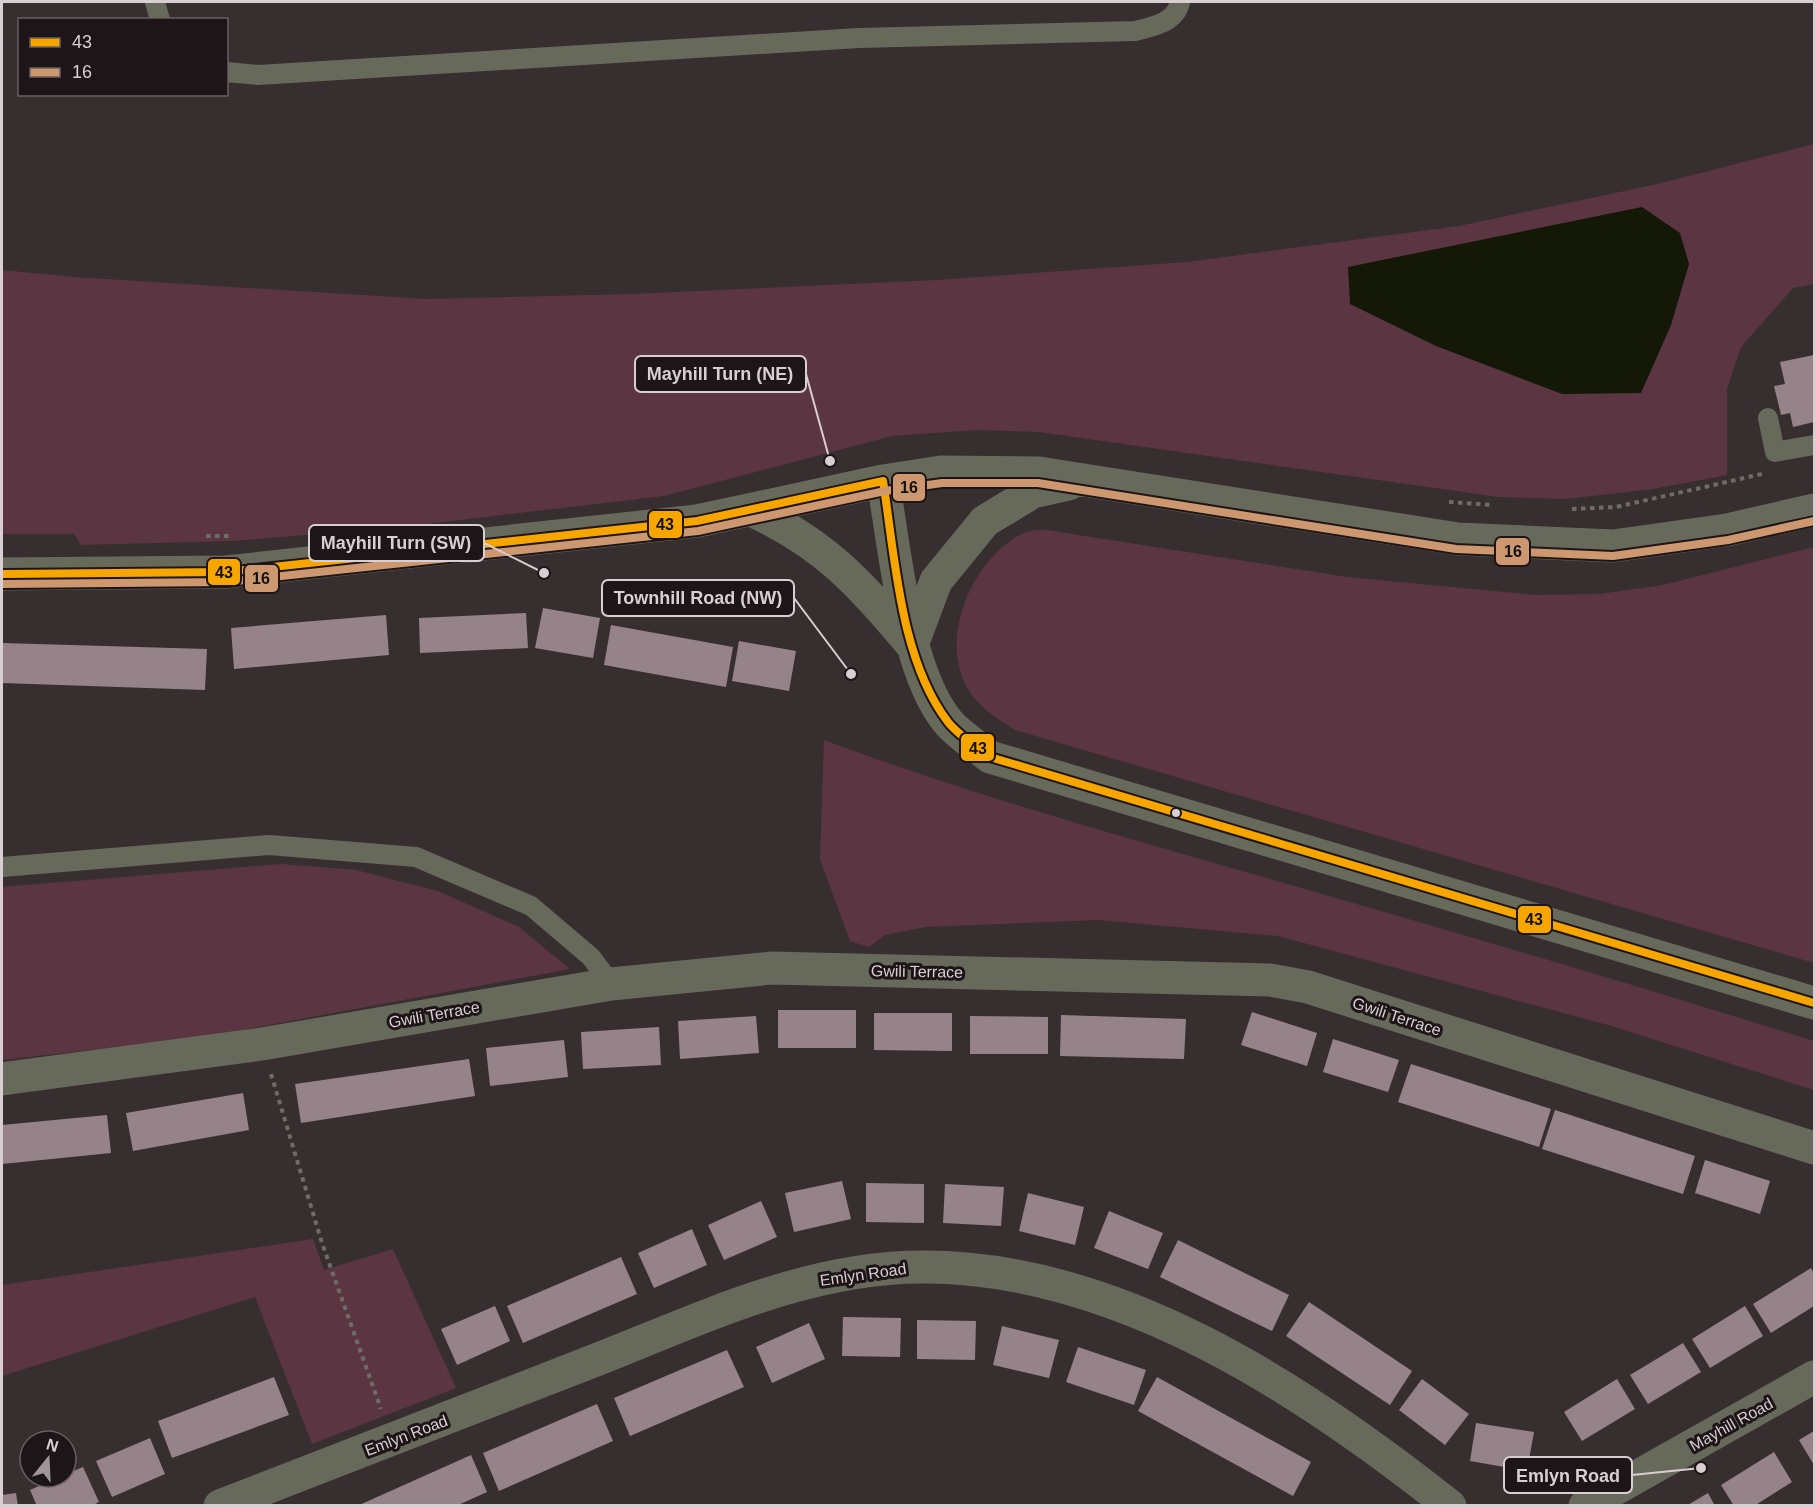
<svg xmlns="http://www.w3.org/2000/svg" width="1816" height="1507" font-family="Helvetica,sans-serif">
<style>
.green{fill:#5b3642}
.water{fill:#141807}
.building{fill:#968389}
.lines{fill:none;stroke-linecap:round;stroke-linejoin:round}
.path{stroke:#6d6d66;stroke-width:4;stroke-dasharray:4.5 4.5;stroke-linecap:butt}
.service{stroke:#676a5b;stroke-width:20}
.minor{stroke:#676a5b;stroke-width:33}
.tertiary{stroke:#676a5b;stroke-width:33}
.bus-1-casing{stroke:#1d1517;stroke-width:12}
.bus-2-casing{stroke:#1d1517;stroke-width:12}
.bus-1{stroke:#f7a600;stroke-width:8}
.bus-2{stroke:#cd976f;stroke-width:8}
.bus-dot{fill:#d9ced1;stroke:#1d1517;stroke-width:2}
.labels{text-anchor:middle;stroke-width:6;stroke-linejoin:round;paint-order:stroke}
.street-label{font-size:16px;fill:#d9ced1;stroke:#1d1517}
.leader{fill:none;stroke:#d9ced1;stroke-width:2}
.callout-dot{fill:#d9ced1;stroke:#1d1517;stroke-width:2}
.callout{fill:#1d1517;stroke:#d9ced1;stroke-width:2}
.callout-label{font-size:18px;text-anchor:middle;font-weight:bold;fill:#d9ced1}
.line-badge{stroke:#1d1517;stroke-width:2}
.pale-badge-label{font-size:16px;text-anchor:middle;font-weight:bold;fill:#111}
</style>
<rect width="100%" height="100%" fill="#372e30"/>
<!-- green -->
<path class="green" d="M1814 144V284L1793 288 1741 347 1727 389V475L1653 489 1566 499 1499 497 1039 432 977 430 892 436 664 496 392 528 231 541 81 545 74 534H2V270L74 277 426 299 633 294 937 280 1187 262 1459 226 1653 185Z
M1046 530 1347 577 1536 595 1599 594 1663 585 1814 547V963L1015 730C1001 721 986 712 975 699 939 655 961 588 997 552 1006 544 1016 535 1027 532 1033 530 1040 530 1046 530Z
M824 740C977 797 1134 840 1291 885 1466 935 1641 987 1814 1041V1090L1608 1025 1278 936 1098 920 926 927 885 935 869 947 850 941 820 859Z
M281 864 356 870 438 891 519 927 570 969 199 1038 2 1060V887Z
M313 1239 324 1270 393 1249 456 1388 312 1444 255 1297 2 1376V1285Z"/>
<!-- water -->
<path class="water" d="M1642 207 1680 233 1689 264 1671 325 1641 393 1562 394 1436 346 1350 304 1348 267Z"/>
<!-- building -->
<path class="building" d="M1814 355V422L1793 427 1790 413 1781 415 1774 386 1785 384 1780 362Z
M543 608 600 618 593 658 535 648Z
M526 613 528 648 420 653 419 618Z
M386 615 389 655 234 669 231 628Z
M611 625 733 647 726 687 604 665Z
M739 641 796 651 789 691 732 681Z
M2 643 207 649 205 690 2 683Z
M778 1010H856V1048H778Z
M1252 1012 1317 1033 1307 1066 1241 1045Z
M874 1013H952V1051L874 1050Z
M1061 1015 1186 1019 1184 1059 1060 1056Z
M756 1016 759 1053 680 1059 678 1021Z
M970 1016 1048 1017V1054H970Z
M659 1027 661 1065 583 1069 581 1032Z
M1333 1039 1399 1060 1388 1092 1323 1072Z
M564 1040 568 1077 490 1086 486 1048Z
M469 1059 475 1096 301 1123 295 1084Z
M1411 1064 1551 1109 1539 1147 1398 1102Z
M243 1093 249 1130 133 1151 126 1113Z
M1555 1110 1695 1156 1683 1194 1542 1149Z
M107 1115 111 1153 2 1164V1125Z
M1705 1160 1770 1181 1760 1214 1695 1193Z
M842 1181 851 1219 794 1232 785 1193Z
M866 1183 924 1184V1223L866 1222Z
M945 1184 1004 1187 1001 1226 943 1223Z
M1028 1193 1084 1207 1075 1245 1019 1231Z
M761 1201 777 1237 724 1260 708 1225Z
M1109 1211 1163 1233 1148 1269 1094 1248Z
M692 1229 707 1265 654 1288 638 1253Z
M1178 1240 1289 1295 1272 1331 1160 1277Z
M621 1257 637 1294 523 1343 507 1306Z
M1811 1268 1814 1274V1306L1771 1333 1753 1304Z
M1309 1302 1412 1371 1390 1405 1286 1336Z
M495 1306 510 1341 457 1365 441 1329Z
M1745 1306 1763 1336 1710 1368 1692 1339Z
M843 1317 901 1318 900 1357 842 1356Z
M917 1320 976 1321 975 1360 917 1359Z
M809 1323 825 1359 772 1383 756 1347Z
M1002 1326 1059 1340 1049 1378 993 1365Z
M1683 1343 1701 1372 1648 1404 1630 1375Z
M1078 1347 1146 1370 1134 1405 1066 1382Z
M727 1350 744 1387 630 1436 614 1398Z
M274 1377 289 1415 172 1458 158 1421Z
M1157 1377 1311 1462 1293 1496 1138 1411Z
M1422 1379 1469 1414 1445 1445 1399 1410Z
M1617 1379 1635 1409 1582 1441 1564 1412Z
M597 1404 613 1441 499 1491 483 1453Z
M1476 1423 1534 1432 1527 1471 1470 1461Z
M1814 1431V1465L1799 1440Z
M150 1438 165 1474 112 1497 96 1461Z
M1774 1452 1792 1482 1754 1506H1734L1721 1485Z
M471 1455 487 1492 456 1506H357Z
M83 1467 99 1502 91 1506H37L30 1490 59 1477H66V1474Z
M16 1493 18 1506H2V1495Z
M1708 1493 1715 1506H1686Z"/>
<g class="lines">
<!-- path -->
<path class="path" d="M1449 502 1493 505
M1572 509 1616 507 1762 474
M206 536H229
M271 1074 322 1243 381 1409"/>
<!-- service -->
<path class="service" d="M155 2 160 20
M226 72 258 75 859 38 1135 31C1153 27 1176 22 1180 2
M1768 418 1775 452 1814 445
M2 867 269 845 416 857 531 906 591 957 611 984"/>
<!-- minor -->
<path class="minor" d="M2 1079 262 1044 611 984 772 968 1270 980 1308 987 1814 1148
M220 1506C341 1460 462 1413 583 1365 692 1323 803 1267 922 1267 1116 1266 1303 1389 1450 1506
M1585 1506 1814 1377"/>
<!-- tertiary -->
<path class="tertiary" d="M883 481C895 549 905 670 948 722 959 735 977 746 990 757L1814 1003
M751 510C827 545 859 583 912 645L936 581 985 521 1033 492 1069 484
M2 574 226 572 697 521 883 481 941 472 1039 473 1458 539 1613 546 1727 530 1814 510"/>
<defs>
<path id="bus-1" d="M883 481C895 556 900 660 948 722 959 736 976 746 990 757L1814 1003
M2 574 226 572 697 521 883 481"/>
<path id="bus-2" d="M2 584 227 582 698 531 885 491 942 483H1038L1456 549 1613 556 1728 540 1814 521"/>
</defs>
<!-- bus-1 casing -->
<use href="#bus-1" class="bus-1-casing"/>
<!-- bus-2 casing -->
<use href="#bus-2" class="bus-2-casing"/>
<!-- bus-1 -->
<use href="#bus-1" class="bus-1"/>
<!-- bus-2 -->
<use href="#bus-2" class="bus-2"/>
</g>
<!-- markers -->
<circle class="bus-dot" cx="1176" cy="813" r="5"/>
<g class="labels">
<!-- street labels -->
<g class="street-label">
<text transform="translate(917 971) rotate(1)" y="6">Gwili Terrace</text>
<text transform="translate(434 1014) rotate(-10)" y="6">Gwili Terrace</text>
<text transform="translate(1397 1016) rotate(18)" y="6">Gwili Terrace</text>
<text transform="translate(863 1274) rotate(-8)" y="6">Emlyn Road</text>
<text transform="translate(1731 1424) rotate(-29)" y="6">Mayhill Road</text>
<text transform="translate(406 1435) rotate(-21)" y="6">Emlyn Road</text>
</g>
</g>
<!-- callouts -->
<path class="leader" d="M830 461L806 374M544 573L484 543M851 674L794 598M1701 1468L1632 1475"/>
<g class="callout-dot">
<circle cx="830" cy="461" r="6"/>
<circle cx="544" cy="573" r="6"/>
<circle cx="851" cy="674" r="6"/>
<circle cx="1701" cy="1468" r="6"/>
</g>
<g class="callout">
<rect x="635" y="356" width="171" height="36" rx="6"/>
<rect x="309" y="525" width="175" height="36" rx="6"/>
<rect x="602" y="580" width="192" height="36" rx="6"/>
<rect x="1504" y="1457" width="128" height="36" rx="6"/>
</g>
<g class="callout-label">
<text x="720" y="380">Mayhill Turn (NE)</text>
<text x="396" y="549">Mayhill Turn (SW)</text>
<text x="698" y="604">Townhill Road (NW)</text>
<text x="1568" y="1482">Emlyn Road</text>
</g>
<g class="line-badge">
<rect x="892" y="473" width="34" height="29" rx="6" fill="#cd976f"/>
<rect x="648" y="510" width="35" height="29" rx="6" fill="#f7a600"/>
<rect x="1495" y="537" width="35" height="29" rx="6" fill="#cd976f"/>
<rect x="207" y="558" width="34" height="28" rx="6" fill="#f7a600"/>
<rect x="244" y="564" width="35" height="29" rx="6" fill="#cd976f"/>
<rect x="960" y="733" width="35" height="29" rx="6" fill="#f7a600"/>
<rect x="1517" y="905" width="35" height="29" rx="6" fill="#f7a600"/>
</g>
<g class="pale-badge-label">
<text x="909" y="493">16</text>
<text x="665" y="530">43</text>
<text x="1513" y="557">16</text>
<text x="224" y="578">43</text>
<text x="261" y="584">16</text>
<text x="978" y="754">43</text>
<text x="1534" y="925">43</text>
</g>
<!-- border -->
<rect width="1816" height="1507" fill="none" stroke="#d9ced1" stroke-width="6"/>
<!-- legend -->
<rect x="18" y="18" width="210" height="78" fill="#1d1517" stroke="#685f61" stroke-width="1.5"/>
<rect x="30" y="38" width="30" height="9" fill="#f7a600" stroke="#685f61" stroke-width="1.5"/>
<text x="72" y="48" font-size="18" fill="#d9ced1">43</text>
<rect x="30" y="68" width="30" height="9" fill="#cd976f" stroke="#685f61" stroke-width="1.5"/>
<text x="72" y="78" font-size="18" fill="#d9ced1">16</text>
<!-- north arrow -->
<g transform="translate(48 1459) rotate(18)"><circle r="28" fill="#1d1517" stroke="#685f61" stroke-width="1.5"/>
<path d="M0-4.5L10 22L0 15L-10 22Z" fill="#a09699"/>
<text y="-9" font-size="16" font-weight="bold" text-anchor="middle" fill="#d9ced1">N</text>
</g>
</svg>
